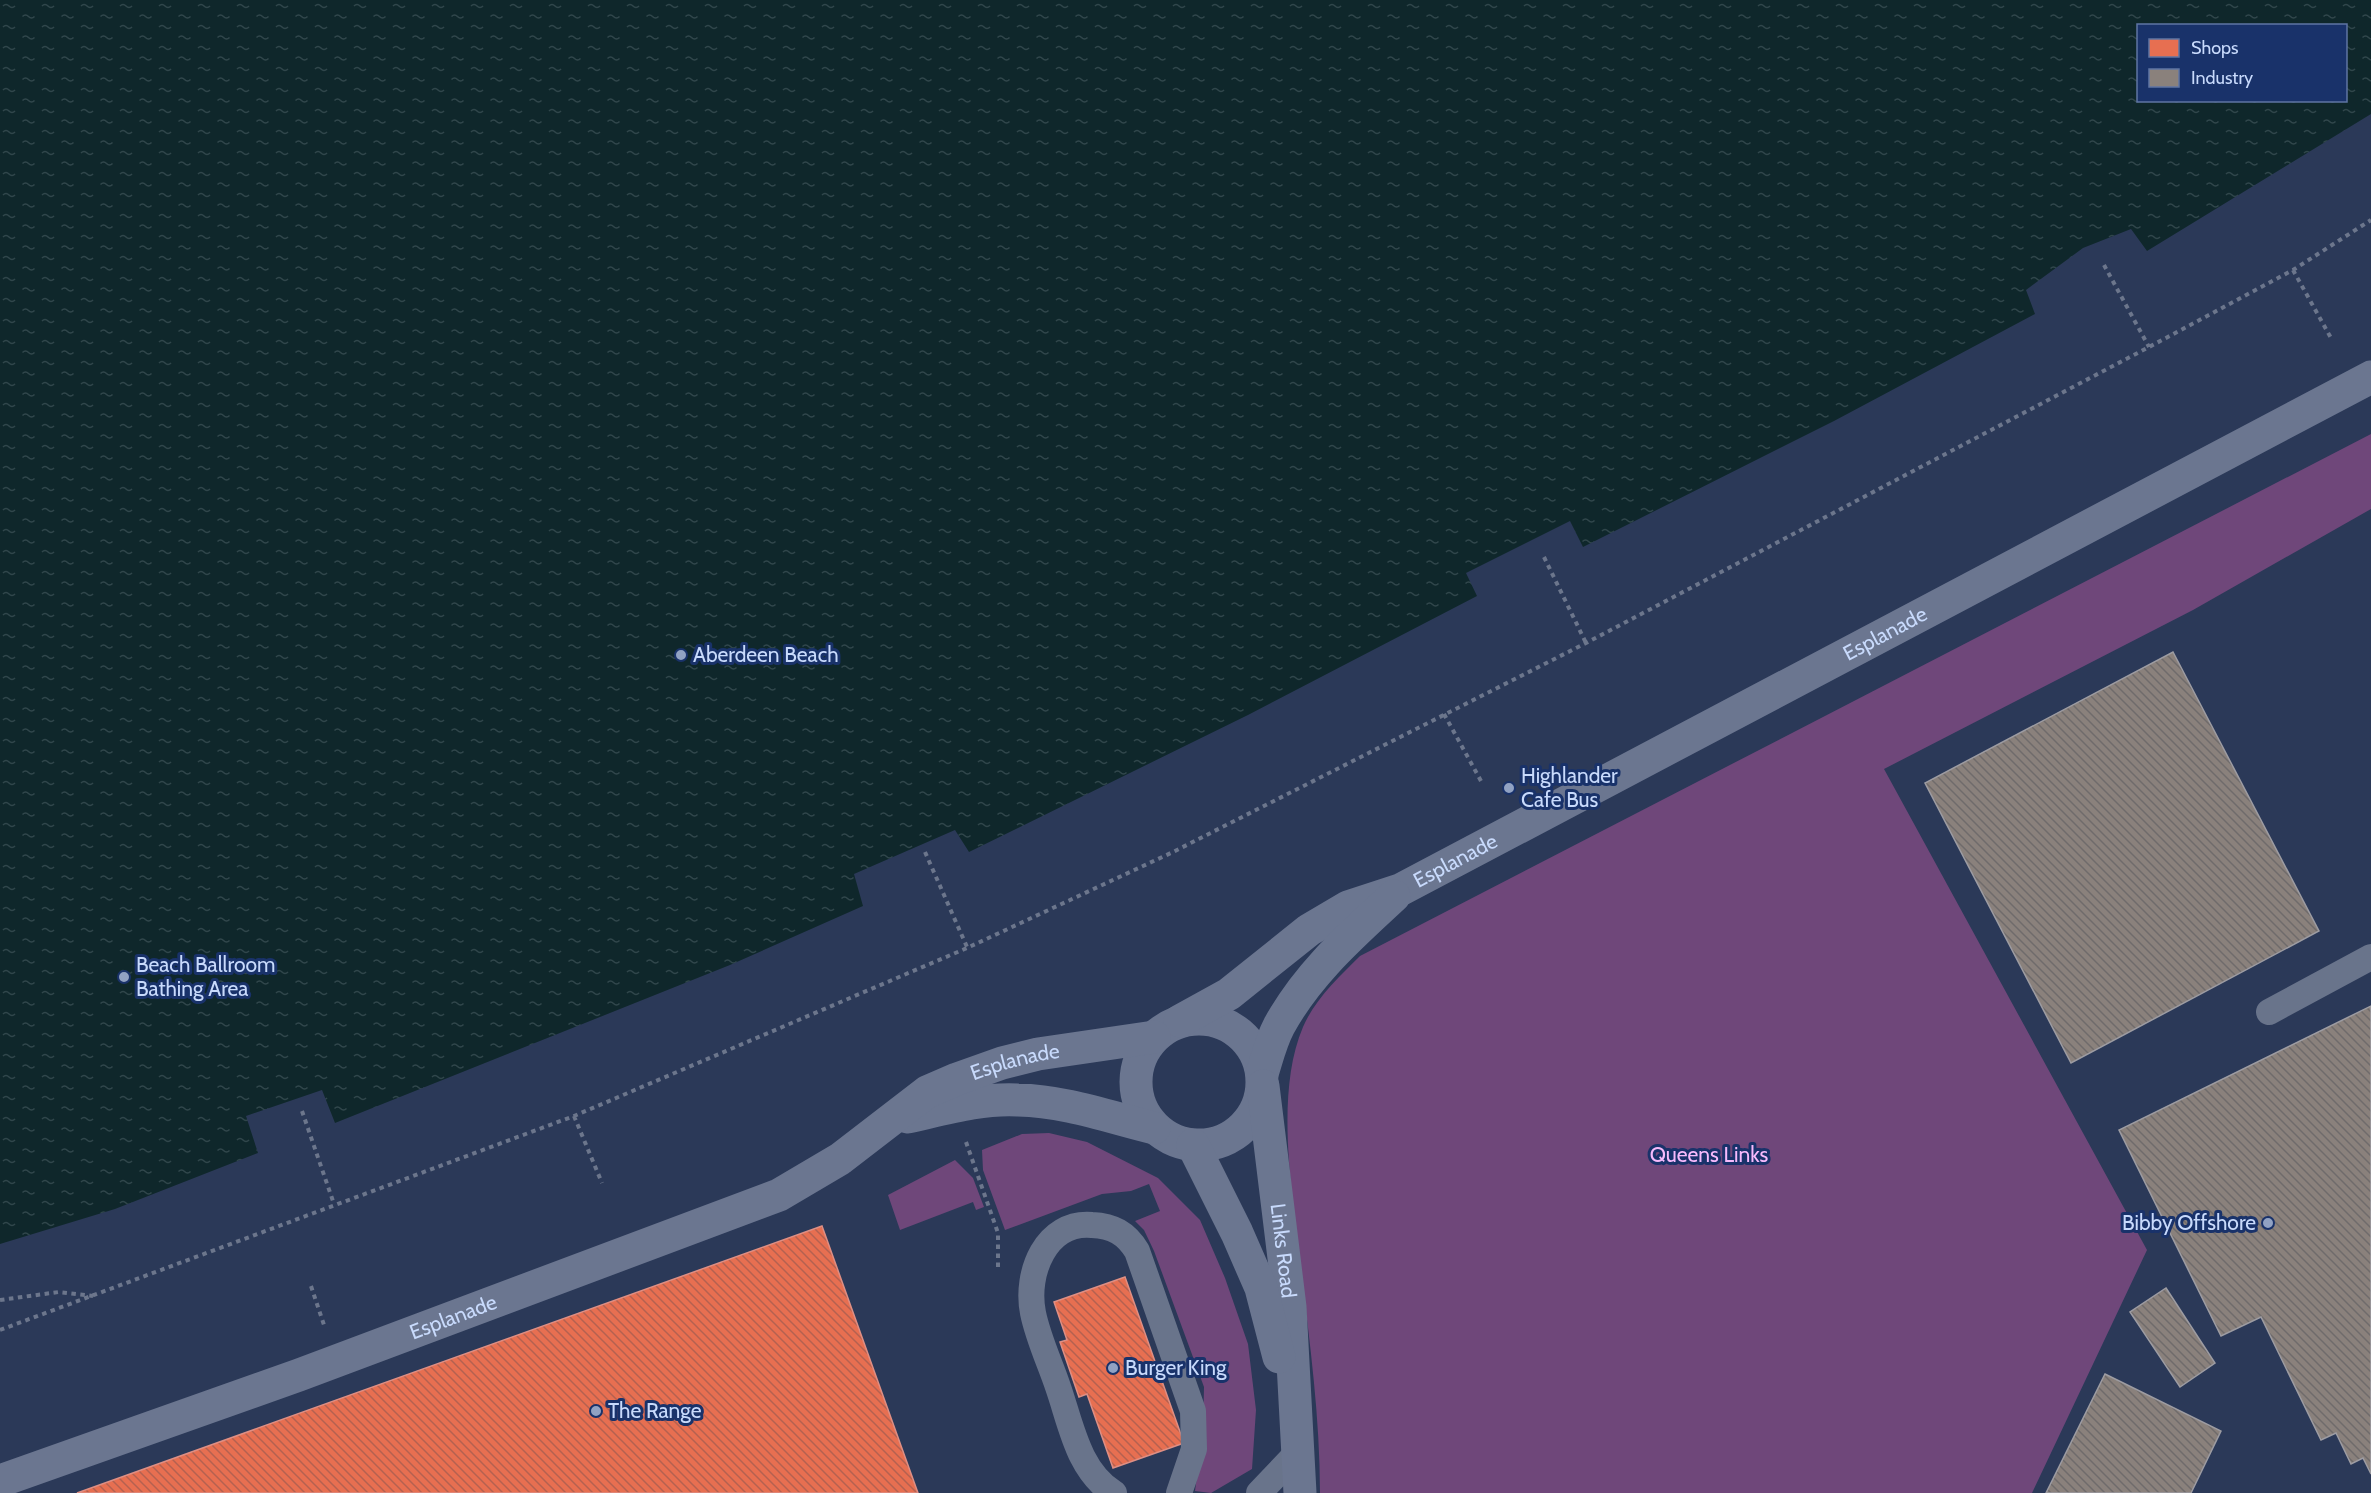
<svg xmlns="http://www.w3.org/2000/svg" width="2371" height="1493" font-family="Cabin,sans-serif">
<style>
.green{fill:#6f477a}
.water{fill:url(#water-ripples);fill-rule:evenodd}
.shops{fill:url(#shops-back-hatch);stroke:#de8f84;stroke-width:1.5}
.industry{fill:url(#industry-back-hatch);stroke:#9d9ca2;stroke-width:1.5}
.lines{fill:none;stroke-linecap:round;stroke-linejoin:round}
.path{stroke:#6c768c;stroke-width:4;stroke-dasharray:4.5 4.5;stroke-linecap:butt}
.lane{stroke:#69748b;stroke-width:26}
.secondary{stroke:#6b7690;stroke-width:33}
.poi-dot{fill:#91a2c3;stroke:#19326a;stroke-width:2}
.labels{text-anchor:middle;stroke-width:6;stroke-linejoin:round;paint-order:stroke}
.street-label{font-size:21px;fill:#c8dafc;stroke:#19326a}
.poi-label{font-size:21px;fill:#c8dafc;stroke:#19326a;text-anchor:start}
.park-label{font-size:21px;fill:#f7bafc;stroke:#19326a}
</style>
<defs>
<pattern id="water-ripples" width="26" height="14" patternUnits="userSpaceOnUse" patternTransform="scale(1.5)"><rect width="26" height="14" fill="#0f272b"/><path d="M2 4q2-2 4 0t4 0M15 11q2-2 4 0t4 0" fill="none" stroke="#30464b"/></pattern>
<pattern id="shops-back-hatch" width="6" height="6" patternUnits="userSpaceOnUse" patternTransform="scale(1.5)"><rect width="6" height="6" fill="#e76f51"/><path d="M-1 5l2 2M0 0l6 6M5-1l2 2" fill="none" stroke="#b46150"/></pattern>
<pattern id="industry-back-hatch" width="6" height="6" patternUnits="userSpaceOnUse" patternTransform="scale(1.5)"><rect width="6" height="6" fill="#8a817c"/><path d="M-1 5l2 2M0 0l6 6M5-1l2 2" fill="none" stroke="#6f6b6b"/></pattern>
</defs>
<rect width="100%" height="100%" fill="#2b3958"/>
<!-- green -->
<path class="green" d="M2371 434V509L2193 610 1884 769 2147 1250 2032 1493H1320C1320 1418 1310 1344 1301 1270 1293 1198 1274 1095 1303 1027 1315 999 1339 977 1360 956Z
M1049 1133 1087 1142 1158 1178 1200 1220 1225 1278 1248 1344 1256 1410 1252 1469 1211 1493 1195 1491 1203 1431 1204 1387 1154 1251 1144 1230 1135 1221 1160 1211 1149 1184 1131 1191 1102 1194 1005 1230 983 1170 982 1150 1022 1134Z
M955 1160 973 1178 984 1207 976 1210 973 1202 900 1230 888 1195Z"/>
<!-- water -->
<path class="water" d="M0 0H2371V114L2147 251 2131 229 2083 248 2026 290 2035 314 1834 421 1583 547 1570 521 1466 573 1477 596 1248 715 969 852 955 830 854 874 863 906 730 965 335 1123 322 1090 246 1116 258 1153 115 1209 0 1244ZM2138 26H2346V100H2138Z"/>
<!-- shops -->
<path class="shops" d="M822 1226 918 1493H77Z
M1125 1277 1184 1443 1113 1468 1087 1394 1079 1397 1060 1342 1067 1340 1054 1302Z"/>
<!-- industry -->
<path class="industry" d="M2173 652 2319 931 2071 1063 1925 783Z
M2371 1006V1474L2363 1458 2351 1464 2336 1433 2321 1440 2261 1317 2221 1336 2119 1130Z
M2166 1288 2215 1363 2180 1387 2130 1312Z
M2105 1374 2221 1431 2191 1493H2046Z"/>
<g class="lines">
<!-- path -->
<path class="path" d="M2104 265 2149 347
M2293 270 2331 338
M1544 557 1586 643
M1444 714 1481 781
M925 852 967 947
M302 1111 334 1204
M574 1116 602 1183
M966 1142 998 1233V1267
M311 1286 324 1325
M0 1300 59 1292 93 1296
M0 1330 574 1116 967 948 1173 852 1586 643 2149 347 2293 270 2371 220"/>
<!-- lane -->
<path class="lane" d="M2269 1012 2371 957
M1114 1493C1078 1471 1071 1424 1058 1387 1050 1363 1038 1338 1033 1313 1025 1273 1046 1221 1092 1225 1113 1226 1126 1233 1137 1251L1193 1411 1194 1449 1179 1493
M1259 1493 1298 1452"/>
<!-- secondary -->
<g class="secondary">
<circle cx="1199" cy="1082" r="63"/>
<path id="s1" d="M1180 1021 1229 994 1309 930 1348 907 1400 890 2371 377"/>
<path d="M1262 1074C1267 1058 1271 1041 1279 1026 1308 973 1351 936 1394 896"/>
<path id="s2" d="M1263 1086 1290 1307 1300 1493"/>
<path d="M908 1117C944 1109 980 1098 1018 1100 1065 1101 1109 1117 1154 1128"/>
<path d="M1193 1145 1237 1233 1261 1288 1279 1357"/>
<path id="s3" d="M0 1481 299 1375 779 1195 840 1159 927 1092 957 1079 1002 1063 1038 1054 1154 1037"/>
</g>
</g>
<!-- markers -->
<g class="poi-dot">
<circle cx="681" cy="655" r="6"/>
<circle cx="1509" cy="788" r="6"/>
<circle cx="124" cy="977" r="6"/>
<circle cx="2268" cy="1223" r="6"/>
<circle cx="1113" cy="1368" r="6"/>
<circle cx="596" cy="1411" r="6"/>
</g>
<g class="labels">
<!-- street labels -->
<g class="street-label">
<text dy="7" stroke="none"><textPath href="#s1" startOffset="807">Esplanade</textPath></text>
<text dy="7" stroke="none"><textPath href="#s1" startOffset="321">Esplanade</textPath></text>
<text dy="7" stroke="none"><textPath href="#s3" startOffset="1104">Esplanade</textPath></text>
<text dy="7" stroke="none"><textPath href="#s2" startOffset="166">Links Road</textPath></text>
<text dy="7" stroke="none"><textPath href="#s3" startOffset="482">Esplanade</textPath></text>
</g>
<!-- poi labels -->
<g class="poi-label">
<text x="693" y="662">Aberdeen Beach</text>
<text x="1521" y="783">Highlander<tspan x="1521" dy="24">Cafe Bus</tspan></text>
<text x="136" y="972">Beach Ballroom<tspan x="136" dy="24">Bathing Area</tspan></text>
<text x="2256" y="1230" text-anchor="end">Bibby Offshore</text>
<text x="1125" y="1375">Burger King</text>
<text x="608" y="1418">The Range</text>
</g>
<!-- park labels -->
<g class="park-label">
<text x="1709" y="1162">Queens Links</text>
</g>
</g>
<!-- legend -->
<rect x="2137" y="24" width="210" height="78" fill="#19326a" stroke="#5f75a4" stroke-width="1.5"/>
<rect x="2149" y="39" width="30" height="18" fill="#e76f51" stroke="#5f75a4" stroke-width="1.5"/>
<text x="2191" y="54" font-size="18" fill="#c8dafc">Shops</text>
<rect x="2149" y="69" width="30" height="18" fill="#8a817c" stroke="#5f75a4" stroke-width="1.5"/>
<text x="2191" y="84" font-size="18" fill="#c8dafc">Industry</text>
</svg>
